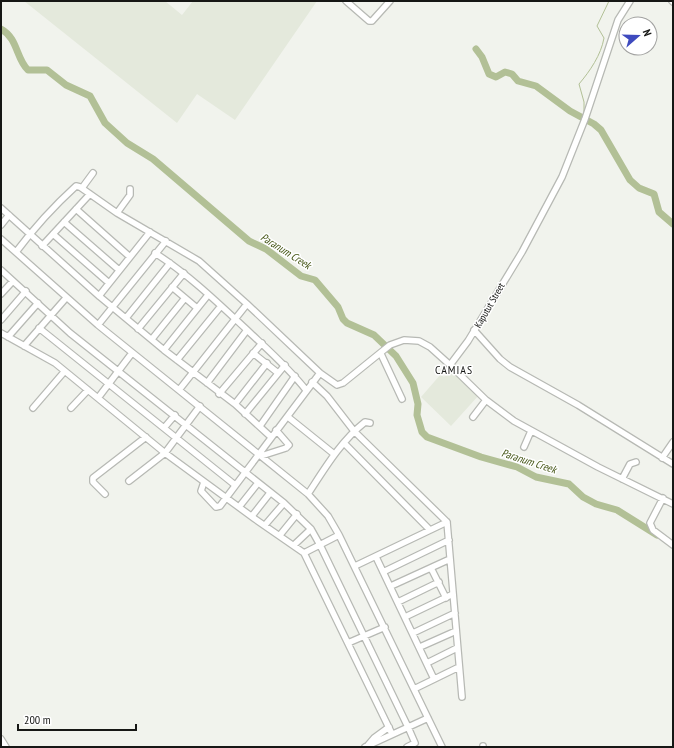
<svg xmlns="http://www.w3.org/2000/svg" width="674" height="748" font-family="'PT Sans Narrow',sans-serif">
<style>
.built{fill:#e4e9dc}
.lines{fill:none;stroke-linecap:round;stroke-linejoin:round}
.stream{stroke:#b2c096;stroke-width:1}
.river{stroke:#b2c096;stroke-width:7}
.minor-casing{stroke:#b7b9b4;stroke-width:8}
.minor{stroke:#fff;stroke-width:5.5}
.labels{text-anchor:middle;stroke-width:3;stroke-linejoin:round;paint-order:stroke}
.street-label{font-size:10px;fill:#161715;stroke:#fff}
.water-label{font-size:11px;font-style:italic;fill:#455616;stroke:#fff}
.quarter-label{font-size:12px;letter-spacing:1px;fill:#161715;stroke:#fff}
</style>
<rect width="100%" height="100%" fill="#f1f3ed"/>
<!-- built -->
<path class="built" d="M24 1H165L182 15 193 1H317L235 120 197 94 177 123Z
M451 369 479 395 451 426 421 397 441 374 444 377Z"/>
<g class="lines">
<!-- stream -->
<path class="stream" d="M584 114V102L579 84C590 71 601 55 604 38L597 26 609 1"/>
<!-- river -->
<path class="river" d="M1 29C18 38 16 59 28 70H47L66 85 90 96 105 123 127 143 153 159 249 241 266 249 301 276 315 280 338 307 343 319 347 323 374 335 396 356 413 383 418 404 417 415 422 432 427 437 481 457 517 467 536 477 569 484 583 497 596 504 617 510 657 535
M476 49 482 57 489 74 496 77 505 72 512 74 518 81 536 86 570 111 594 124 601 130 630 180 639 188 654 194 659 212 673 224"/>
<defs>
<path id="minor" d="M346 1 369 21H372L390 1
M630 1 618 20 585 119 562 177 522 252 468 341 450 365 486 400 514 421 598 467 673 504
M672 1 673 2
M82 188 93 173
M1 208 99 296 164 350 235 404 271 437
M76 209 130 257
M117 213 130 195V189
M64 222 119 270
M1 225 9 215
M53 234 109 283
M1 239 98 325 308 494 328 516 339 535 442 747
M42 246 90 194
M16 252C34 228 54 206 76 186L80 187 117 213 199 261 247 304
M155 253C189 275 217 302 246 329 267 349 288 367 306 390
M1 270 70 333 284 503 311 529 320 545 408 727 415 743 407 747
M172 287 197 308
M1 294 13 281
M99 296 150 232
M126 318 170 263
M1 320 26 291
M98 325 166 241
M39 328 235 485
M138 329 184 273
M474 330 500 359 510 367 578 405 673 464
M1 333 55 363 165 453 255 519 304 553 392 734
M8 337 38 303
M152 339 185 298
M24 346 66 298
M164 350 208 295
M253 353 278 373
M381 354 402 399
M177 360 221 306
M312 382 327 396 354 431 447 522 462 697
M207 383 247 330
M179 390 247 304 320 373 337 385 343 383 390 345 404 340 419 341 430 347 450 365
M219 394 262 343
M98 398 132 353
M235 404 267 363
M33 408 64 372
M71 408 88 390
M245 414 285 365
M288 417 334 454
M473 417 486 400
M260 426 295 376
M164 428 175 415
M344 443 430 530
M524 447 531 431
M261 456 286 448 289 445 276 430
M662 458 673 442
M622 479 630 464 636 462
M129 481 165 453 200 406
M204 482 201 491 216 507 220 506 320 373
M105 494 93 482V478L146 437
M308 494C325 468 341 441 365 422L370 423
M663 498 650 523 653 530 673 545
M239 507 258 483
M252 516 270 493
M265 525 284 503
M280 535 297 514
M294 545 311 529
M304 553 339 535
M376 557 434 679
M355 566 447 522
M431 568 446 598
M383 572 449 540
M391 586 450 559
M398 602 439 582
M405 617 453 594
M413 633 455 613
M348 643 385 627
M420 647 456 631
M427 663 457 648
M414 689 459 667
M1 739 6 747
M368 745 374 738 389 727
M483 746V747
M365 747 428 718"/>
</defs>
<!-- minor casing -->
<use href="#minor" class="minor-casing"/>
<!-- minor -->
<use href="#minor" class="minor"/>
</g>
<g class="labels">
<!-- street labels -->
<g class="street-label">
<text transform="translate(489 305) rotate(-60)" y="4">Kaputut Street</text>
</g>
<!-- water labels -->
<g class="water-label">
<text transform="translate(286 251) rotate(32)" y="4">Paranum Creek</text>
<text transform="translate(529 461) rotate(18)" y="4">Paranum Creek</text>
</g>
<!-- quarter labels -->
<g class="quarter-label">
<text x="454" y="374">CAMIAS</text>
</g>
</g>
<!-- border -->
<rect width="674" height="748" fill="none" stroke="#161715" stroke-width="4"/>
<!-- north arrow -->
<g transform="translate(638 36) rotate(70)"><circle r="19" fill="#ffffff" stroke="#a2a2a1"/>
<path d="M0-3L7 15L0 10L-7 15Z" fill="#3e4abe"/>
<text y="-6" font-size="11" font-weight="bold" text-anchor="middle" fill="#161715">N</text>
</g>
<!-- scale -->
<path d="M18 724v6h118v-6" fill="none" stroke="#161715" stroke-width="2"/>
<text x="24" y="724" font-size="12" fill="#161715" stroke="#ffffff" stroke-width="3" paint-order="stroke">200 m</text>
</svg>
